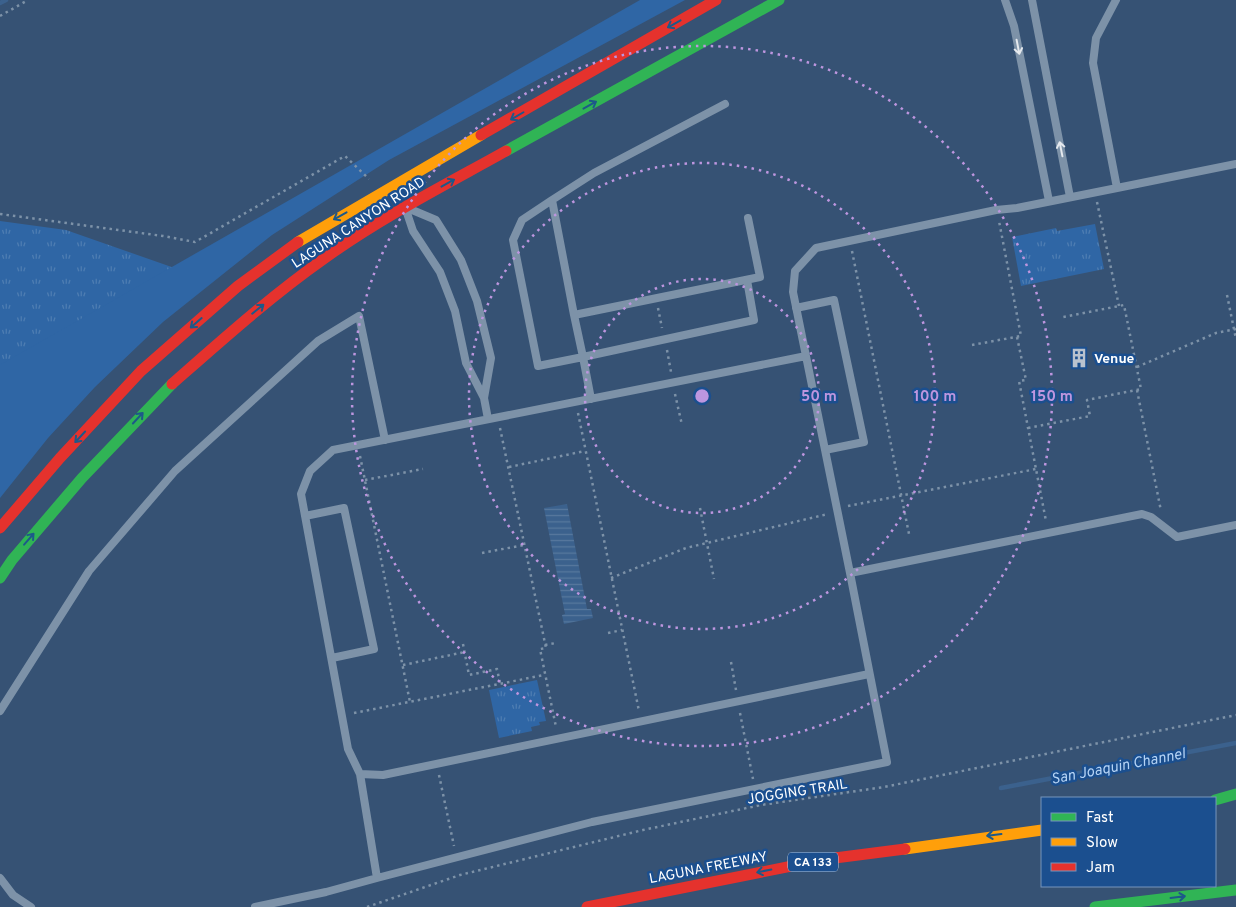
<svg xmlns="http://www.w3.org/2000/svg" width="1236" height="907" font-family="Overpass,sans-serif">
<style>
.grass{fill:url(#grass-tufts)}
.green{fill:#2f66a5}
.water{fill:url(#water-rules)}
.lines{fill:none;stroke-linecap:round;stroke-linejoin:round}
.stream{stroke:#3b618d;stroke-width:4.5}
.path{stroke:#7d92a8;stroke-width:2.5;stroke-dasharray:2.5 4;stroke-linecap:butt}
.lane{stroke:#7d92a8;stroke-width:8}
.fast{stroke:#30b455;stroke-width:11}
.slow{stroke:#ff9f0a;stroke-width:11}
.jam{stroke:#e5322d;stroke-width:11}
.oneway{stroke:#1d5989}
.oneway2{stroke:#e5e9ee}
.ring{fill:none;stroke:#bd96df;stroke-width:2.5;stroke-dasharray:2.5 5}
.labels{text-anchor:middle;stroke-width:5;stroke-linejoin:round;paint-order:stroke}
.shield{fill:#1b4f8f;stroke:#bbcadd;stroke-width:1}
.shield-label{font-size:12px;font-weight:bold;fill:#fff}
.street-label{font-size:14px;fill:#fff;stroke:#1b4f8f}
.poi-label{font-size:14px;font-weight:bold;fill:#fff;stroke:#1b4f8f;text-anchor:start}
.water-label{font-size:15px;font-style:italic;fill:#b5d3f5;stroke:#1b4f8f}
.centre{fill:#bd96df;stroke:#1b4f8f;stroke-width:2.5}
.ring-label{font-size:15px;text-anchor:middle;font-weight:bold;fill:#bd96df;stroke:#1b4f8f;stroke-width:5;stroke-linejoin:round;paint-order:stroke}
</style>
<defs>
<pattern id="grass-tufts" width="24" height="20" patternUnits="userSpaceOnUse" patternTransform="scale(1.25)"><rect width="24" height="20" fill="#2f66a5"/><path d="M3 7l-1-3M5 7V3M7 7l1-3M15 17l-1-3M17 17v-4M19 17l1-3" fill="none" stroke="#4e7db2"/></pattern>
<pattern id="water-rules" width="6" height="5" patternUnits="userSpaceOnUse" patternTransform="scale(1.25)"><rect width="6" height="5" fill="#3b618d"/><path d="M0 2.5h6" fill="none" stroke="#58799e"/></pattern>
</defs>
<rect width="100%" height="100%" fill="#365274"/>
<!-- grass -->
<path class="grass" d="M0 221 66 230 183 271 0 496Z
M1095 224 1104 269 1021 286 1012 237 1056 228 1057 231Z
M537 680 546 721 539 722 540 725 531 727 532 731 499 738 489 690Z"/>
<!-- green -->
<path class="green" d="M640 0H685L389 160 272 235 163 322 95 387 48 438 0 498V365Z"/>
<!-- water -->
<path class="water" d="M567 504 587 609H591L593 618 564 624 562 615 565 614 544 508Z"/>
<g class="lines">
<!-- stream -->
<path class="stream" d="M0 3 6 0
M1001 788 1236 743"/>
<!-- path -->
<path class="path" d="M0 16 28 0
M1097 202 1119 306
M0 214 163 236 195 242 345 156 369 179
M852 251 909 534
M1227 295 1236 339
M658 308 662 328
M1017 337 1026 380 1019 381 1046 521
M972 345 1021 336 999 221
M667 350 671 372
M1137 367 1216 333 1236 329
M1137 390 1161 511
M675 394 682 425
M578 413 639 711
M500 428 546 648 540 649 556 727
M1028 428 1090 416 1087 400 1141 389 1124 305 1063 317
M360 456 410 702
M509 467 585 451
M365 480 423 469
M848 506 1036 469
M700 508 714 579
M482 553 524 545
M611 578 686 548 828 514
M608 633 622 630
M463 644 469 675 497 669 500 683
M545 645 556 643
M731 662 736 690
M403 665 465 652
M354 713 544 675
M740 713 753 779
M439 775 454 846
M367 907 460 875 643 830 761 805 884 787 1236 715"/>
<!-- lane -->
<path class="lane" d="M1005 0 1014 26 1049 201
M1032 0 1070 197
M1116 0 1096 38 1093 63 1117 188 1236 164
M1117 188 1017 208 996 210 816 248 795 271 793 292 850 573 1142 514 1151 517 1177 537 1236 525
M552 200 594 173 725 104
M405 207 436 220 461 260 477 301 491 358 484 398 466 363 455 311 440 272 413 231Z
M796 308 834 300 864 442 825 450
M574 315 583 357 538 366 513 240 522 220 552 200 574 315 760 277 748 218
M806 356 333 450 310 471 301 494 348 749 360 774 383 775 869 674
M484 398 488 419
M591 399 583 357 754 320 747 280
M305 516 344 508 374 649 332 658
M0 711 89 571 175 471 318 341 359 316 385 440
M0 878 13 895 31 907
M377 878 592 822 887 762 850 573
M255 907 326 892 377 878 360 774"/>
<!-- fast -->
<path class="fast" d="M506 151 779 0
M0 578 12 560 82 478 172 384
M1215 800 1236 794
M1095 907 1236 890"/>
<!-- slow -->
<path class="slow" d="M298 242 481 135
M905 849 1042 830"/>
<!-- jam -->
<path class="jam" d="M481 135 716 0
M172 384C222 340 271 296 325 258 382 217 445 185 506 151
M0 528 60 458 141 371 238 286 298 242
M587 907 827 859 905 849"/>
</g>
<!-- one-way arrows -->
<defs><path id="oneway-shaft" d="M-6 0H5M1.5-3L5.5 0L1.5 3" fill="none" stroke-width="1.6" stroke-linecap="round" stroke-linejoin="round" transform="scale(1.25)"/></defs>
<g class="oneway">
<use href="#oneway-shaft" transform="translate(674 24) rotate(151)"/>
<use href="#oneway-shaft" transform="translate(590 105) rotate(-29)"/>
<use href="#oneway-shaft" transform="translate(517 116) rotate(150)"/>
<use href="#oneway-shaft" transform="translate(448 183) rotate(-29)"/>
<use href="#oneway-shaft" transform="translate(340 216) rotate(151)"/>
<use href="#oneway-shaft" transform="translate(258 309) rotate(-39)"/>
<use href="#oneway-shaft" transform="translate(196 323) rotate(139)"/>
<use href="#oneway-shaft" transform="translate(138 418) rotate(-47)"/>
<use href="#oneway-shaft" transform="translate(80 437) rotate(133)"/>
<use href="#oneway-shaft" transform="translate(29 539) rotate(-49)"/>
<use href="#oneway-shaft" transform="translate(994 835) rotate(173)"/>
<use href="#oneway-shaft" transform="translate(764 871) rotate(169)"/>
<use href="#oneway-shaft" transform="translate(1178 897) rotate(-7)"/>
</g>
<g class="oneway2">
<use href="#oneway-shaft" transform="translate(1018 47) rotate(79)"/>
<use href="#oneway-shaft" transform="translate(1061 149) rotate(-101)"/>
</g>
<!-- distance rings -->
<g class="ring">
<circle cx="702" cy="396" r="117"/>
<circle cx="702" cy="396" r="233"/>
<circle cx="702" cy="396" r="350"/>
</g>
<!-- icons -->
<defs>
<symbol id="building-bare" viewBox="-9 -9 18 18"><path d="M-4-6H4V6H1V3H-1V6H-4ZM-2.5-4.3h1.7v1.8h-1.7ZM.8-4.3h1.7v1.8H.8ZM-2.5-1h1.7V.8h-1.7ZM.8-1h1.7V.8H.8Z" fill="#b9c2ce" stroke="#1b4f8f" stroke-width="2.5" paint-order="stroke"/></symbol>
</defs>
<g fill-rule="evenodd">
<use href="#building-bare" x="1065" y="344" width="28" height="28"/>
</g>
<g class="labels">
<!-- shield labels -->
<rect class="shield" x="788" y="852.5" width="50" height="19" rx="4"/>
<g class="shield-label">
<text x="813" y="866">CA 133</text>
</g>
<!-- street labels -->
<g class="street-label">
<text transform="translate(358 222) rotate(-33)" y="5">LAGUNA CANYON ROAD</text>
<text transform="translate(797 791) rotate(-9)" y="5">JOGGING TRAIL</text>
<text transform="translate(708 867) rotate(-11)" y="5">LAGUNA FREEWAY</text>
</g>
<!-- poi labels -->
<g class="poi-label">
<text x="1094" y="363">Venue</text>
</g>
<!-- water labels -->
<g class="water-label">
<text transform="translate(1118 766) rotate(-11)" y="5">San Joaquin Channel</text>
</g>
</g>
<circle cx="702" cy="396" r="8" class="centre"/>
<g class="ring-label">
<text x="819" y="401">50 m</text>
<text x="935" y="401">100 m</text>
<text x="1052" y="401">150 m</text>
</g>
<!-- legend -->
<rect x="1041" y="797" width="175" height="90" fill="#1b4f8f" stroke="#7695bc"/>
<rect x="1051" y="813" width="25" height="8" fill="#30b455" stroke="#7695bc"/>
<text x="1086" y="822" font-size="15" fill="#ffffff">Fast</text>
<rect x="1051" y="838" width="25" height="8" fill="#ff9f0a" stroke="#7695bc"/>
<text x="1086" y="847" font-size="15" fill="#ffffff">Slow</text>
<rect x="1051" y="863" width="25" height="8" fill="#e5322d" stroke="#7695bc"/>
<text x="1086" y="872" font-size="15" fill="#ffffff">Jam</text>
</svg>
